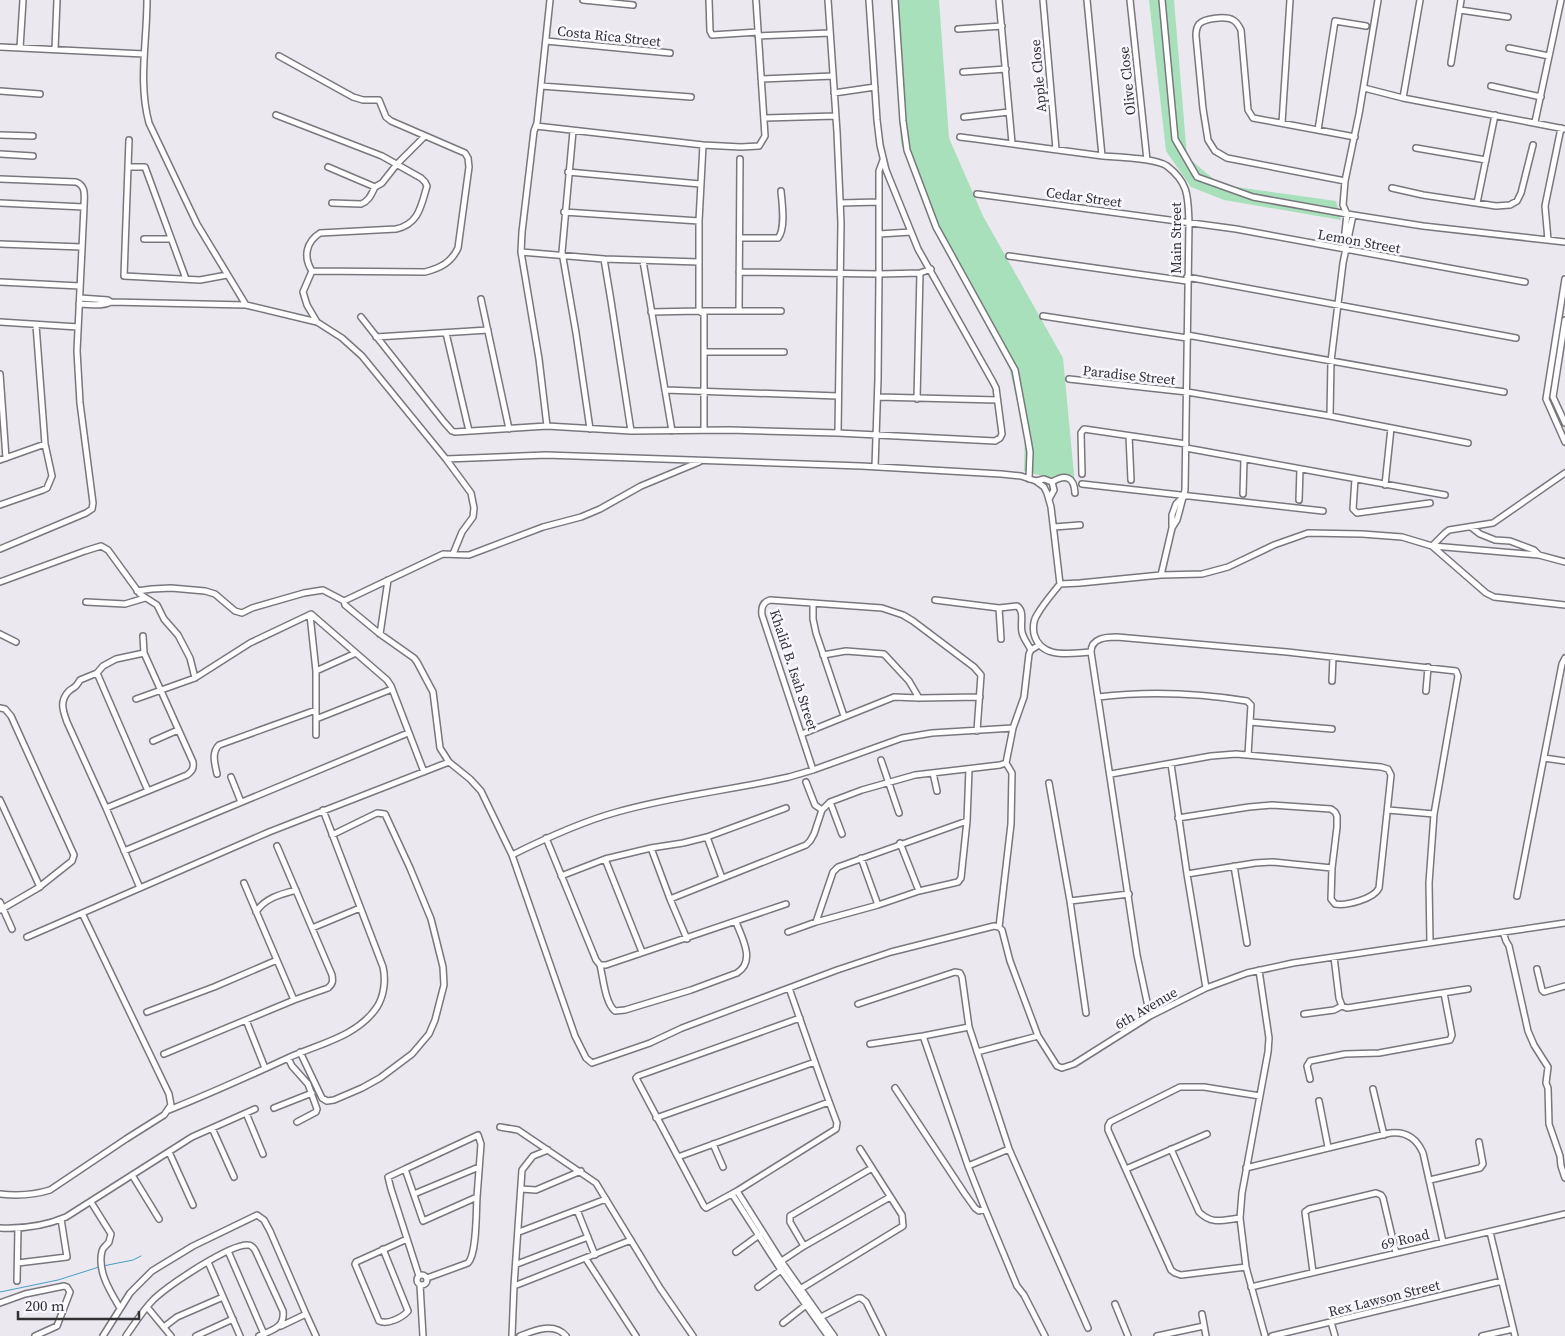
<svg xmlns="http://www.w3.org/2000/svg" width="1565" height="1336" font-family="'Source Serif 4',serif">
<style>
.green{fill:#a7e0bb}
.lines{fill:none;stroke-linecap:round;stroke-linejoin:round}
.stream{stroke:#489cc3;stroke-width:1}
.minor-casing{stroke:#79777d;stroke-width:8}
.minor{stroke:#fff;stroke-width:5}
.labels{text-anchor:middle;stroke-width:5;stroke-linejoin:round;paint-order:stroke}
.street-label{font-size:14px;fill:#323134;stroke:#f8f7fd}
</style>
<rect width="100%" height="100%" fill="#ebe9ef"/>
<!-- green -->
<path class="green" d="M892 0H939L949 138 983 216 1063 358 1075 485 1024 471 1025 434 1009 367 930 222 901 143Z
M1149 0H1174L1187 157 1221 185 1336 201 1341 220 1224 200 1191 187 1166 151Z"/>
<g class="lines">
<!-- stream -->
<path class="stream" d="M103 1266 133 1260 141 1256
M0 1292 58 1280 99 1267"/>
<defs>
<path id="minor" d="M147 0C147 42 138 82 149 123L197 224 246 305
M583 0 633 5
M709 0 710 31 712 35 758 32
M828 0 837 132 841 223 838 433
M895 0 903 121 907 150 936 227 1015 370 1028 440 1030 452 1029 479
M999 0 1012 143
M1043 0 1056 149
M1087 0 1102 156
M1130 0 1147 160
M1162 0 1175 139 1197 177 1253 197 1347 214 1423 226 1565 242
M1460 10 1508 17
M958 29 1002 26
M758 36 830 33
M546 41 670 53
M0 47 144 54
M20 48 23 0
M1509 48 1549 56
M55 49 57 0
M279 56 353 97 363 100H379L386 117 391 121 465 153 468 158 469 167 458 248C451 263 440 268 425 272L312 271 303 292 307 305 317 322
M1451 63 1461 0
M963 72 1006 69
M761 79 833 76
M541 86 691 97
M1491 86 1541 97
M1364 88 1403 98 1565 129
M0 91 40 94
M834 93 875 87
M1403 98 1420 0
M276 115 382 156 421 178 425 182 427 186C421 206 419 224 396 229L320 233C306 242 303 257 312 271
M964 117 1009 112
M765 118 836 116
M1535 122 1561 0
M1282 123 1290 0
M536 126 703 145 741 147 759 146 765 136 756 0
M1318 130 1335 21 1366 26
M573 131 562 252 576 333 590 429
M0 135 33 136
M960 137C1008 143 1056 150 1103 156 1118 157 1156 158 1167 166 1189 183 1188 197 1189 223L1185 490 1177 520 1172 528
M129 140 124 276 200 280 227 275
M703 145 699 221V311L704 314V430
M1416 148 1486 160
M0 154 33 156
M883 160 879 171V274L920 273 931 269
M128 167H145L186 279
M328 167 375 187 382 183 397 164 424 137
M568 172 700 184
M0 179 76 182C87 186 84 197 84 207L77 351 80 403 93 503 92 509 86 513 0 549
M1345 181 1227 158 1215 151 1208 140 1203 109 1196 36C1196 32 1196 28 1199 24 1205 18 1226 16 1233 20 1237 22 1239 26 1241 30L1248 110 1253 118 1355 137
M1392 188 1423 195 1496 206 1510 205 1517 201 1521 193 1533 145
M977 194 1236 229 1525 282
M0 203 84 207
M332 203 361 204C369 201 371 195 375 187
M840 203 879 202
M1477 203 1495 115
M564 212 699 221
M879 234 911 232
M740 238H778C786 229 782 203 781 191
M144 239H171
M1548 240 1545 206 1561 128
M0 244 82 247
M1345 250 1344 242 1347 214 1343 205 1345 181 1359 114 1378 0
M521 252 604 259 699 262
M1009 256 1187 281
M604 259 611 301 631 431
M643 261 672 431
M739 272 879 274 878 379 875 467
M1187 277 1516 338
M1565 279 1546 399 1565 442
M0 282 80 286
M80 298 108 300 111 302 246 305 317 322 342 338 362 356 446 459 546 455 861 466 1001 474 1021 476 1036 481 1044 487 1047 493 1051 507 1060 584C1052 594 1043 604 1037 615 1033 621 1033 628 1034 634 1041 660 1071 653 1091 652
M481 299 509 429
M79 304C90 304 102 307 111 302
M739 311 740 159
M651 312 699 311H781
M1043 316 1187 338
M361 317 444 422 452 431 455 432 547 426 631 431 729 430 838 433 995 441 1000 438 1002 434 996 388 993 382 918 249 886 170 880 145 877 120 869 0
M1565 320 1553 397 1565 423
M0 322 78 327
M446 333 469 431
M1187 335 1504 392
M376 337 488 330
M704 352H784
M0 374 6 458
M1069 379 1187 392 1330 416 1468 443
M665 390 838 396
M878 397 997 400
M917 399 920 273
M1330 416 1331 361 1343 263 1353 215
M547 426 539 359 521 252 522 232 534 131 537 123 550 0
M1129 436 1131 480
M1186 448 1445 495
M446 459 471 493 474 508 473 517 462 532 453 554
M0 460 45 444
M1082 474 1081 433 1084 429 1186 444
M1355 479 1353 509 1357 513 1430 503
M1036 481 1044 479 1052 482
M1052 482C1065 474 1074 476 1075 493
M1082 484 1323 511
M1385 485 1391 428
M1243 494 1244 459
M1049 499 1054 490 1052 482
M1299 500 1300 469
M0 505 43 490 47 488 52 476 45 444 36 325
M1054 527 1080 525
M1471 527 1480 534 1495 540 1510 541 1534 550 1539 555
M1432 546 1486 593 1494 597 1565 605
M1433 546 1539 555 1565 562
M1161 575 1172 528V515L1176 504 1184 496
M0 582 85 551 101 546 108 550 140 594 157 605 164 619 178 635 190 658 195 678
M1060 584 1080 583 1161 575 1202 574 1228 567 1274 545 1308 533 1362 534 1402 537 1432 546 1445 533 1449 530 1493 523 1565 473
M137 591 152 589 171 588 205 591 215 594 235 611 242 613 252 608 304 593 323 590 344 601 345 605 380 634 414 658 417 662 433 692 440 748 449 762 470 779 481 791 512 855 575 1036 586 1058 592 1063 650 1043 682 1028 837 970 891 952 994 926 999 927
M935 600 999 608 1017 606C1025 611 1020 623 1022 632 1023 638 1028 644 1031 650
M344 601 443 554 469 555 543 527 581 517 600 509 641 486 699 462
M86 602 125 604 145 598
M813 603V619L816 633 844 716
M999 608 1001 639
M310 615 316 671V735
M0 634 16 642
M380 634 388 580
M823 655 846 651 884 654 909 681 919 698
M316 671 356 653
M97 673 148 791
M1332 681 1333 657
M1426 691 1428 667
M1098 697C1148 691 1198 693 1247 701L1251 705 1248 755
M136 699 195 678 250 643 311 614 387 680 391 686 424 772
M0 708 5 709 11 716 74 855 72 861 38 888 0 910
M316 719 392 689
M1250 722 1332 729
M802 734 894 697 919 698 980 697
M153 741 178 730
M1544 758 1565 761
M881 760 899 813
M1006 763 1012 773 1011 824 999 927 1002 930 1010 961 1038 1036 1057 1066 1062 1068 1074 1064 1150 1016 1206 988 1247 973 1293 963 1565 923
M1171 764 1187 874 1206 988
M813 770 762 615C761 607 763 602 770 600L882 608 903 615 913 621 974 667 981 675 977 731
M933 773 937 791
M217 774C215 764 211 753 219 745L316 710
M1111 774 1211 756 1236 754 1381 767 1388 769 1391 775 1379 888C1374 899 1346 906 1335 904L1331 899 1332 868 1337 827V816L1335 812 1331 809 1272 805 1249 807 1178 818
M231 777 241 802
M806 782 815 805 822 810
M1049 783 1070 901 1086 1013
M0 800 40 887
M830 802 842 834
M106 808 187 775C192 771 194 769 193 762L144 653 143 636
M1388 810 1434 814
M967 821 838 867 833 872 816 922 878 905 919 891 958 882 961 878 967 821 969 769
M707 837 722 878
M546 838 596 960 600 965H606L786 904
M900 843 919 891
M651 848 670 899 687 939
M124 851 408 733
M512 855C546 838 581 822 617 812 673 796 732 790 789 777L813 770 902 738 932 733 1013 728 1024 697 1029 654 1031 650 1039 645
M861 858 878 905
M605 859 642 952
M1234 866 1247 943
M1187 874 1255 863 1273 862 1332 868
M561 876 605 859 651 848 683 843 707 837 786 808
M244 883 294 1000
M140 888 106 808 67 722C63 711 59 701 69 691 75 686 75 689 80 680L97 673 103 666 116 659 144 653
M1517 896 1562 664 1565 658
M670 899 806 845 810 841 814 834 822 810 830 802 862 790 915 775 1000 765 1006 763 1013 728
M1070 901 1129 894
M0 902 12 929
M256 912C265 898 281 894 296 890
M312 928 360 908
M788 932 816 922
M1503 932 1506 941 1509 946 1528 1031 1534 1045 1548 1067 1546 1083 1548 1088 1549 1124 1560 1156 1561 1166 1565 1178
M27 937 269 832 449 762
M1334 957 1339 998 1342 1006
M600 965C603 977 605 1003 615 1011L625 1010 691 990 737 973C756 961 742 938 736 922
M1537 969 1542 990 1544 992 1565 986
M1259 970 1269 1038 1268 1052 1242 1193 1240 1218 1246 1267 1265 1336
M789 988C805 1033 820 1078 837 1123L836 1129 737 1191 706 1208 704 1206 636 1078 638 1076 800 1018
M858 1004 955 972 960 973 962 977 969 1027 1009 1149 1088 1328
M147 1012 214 987 277 960
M1304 1014 1334 1010 1342 1006 1347 1008 1468 989
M1150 1016 1137 955 1091 652C1091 638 1106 637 1117 637L1287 652 1456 671 1458 676 1434 814 1429 883 1430 942
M246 1020 265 1068
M923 1036 968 1166 985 1209 1017 1286 1024 1295 1045 1336
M870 1044 923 1036 969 1027
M300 1052 322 1098 327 1101 334 1100 362 1088 380 1078 412 1054 429 1034 435 1020 444 985 443 967 431 919 410 868 385 814 377 813 332 835
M977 1052 1038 1036
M164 1054 294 1000 328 988C333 984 333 981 332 975L277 846
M288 1058 292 1066 308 1084 317 1109 316 1112 297 1122
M1310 1079 1307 1066 1310 1061 1345 1054 1379 1053 1450 1040 1452 1035 1444 993
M895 1088 965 1194 975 1208 979 1211 985 1209
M1373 1089 1384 1135
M1319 1101 1328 1147
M274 1108 312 1093
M169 1110C209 1094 249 1076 288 1058 318 1044 357 1037 377 1007 384 996 386 980 383 967L323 810
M246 1113 263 1154
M656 1118 815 1062
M500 1127 518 1130 596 1183 660 1288 693 1336
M212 1128 234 1177
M478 1135 481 1144 477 1197 423 1221 405 1169Z
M713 1144 723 1167
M1171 1149 1199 1212C1212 1225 1223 1220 1240 1218
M548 1150 533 1156 522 1170 514 1286 631 1240
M169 1152 193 1205
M678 1157 829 1102
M968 1166 1009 1149
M1246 1168 1390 1133C1407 1131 1417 1139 1423 1153L1443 1242
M405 1169 388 1177 391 1189 419 1276
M1126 1169 1207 1134
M132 1175 159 1219
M1430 1180 1480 1168 1483 1164 1479 1142
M521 1189 536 1190 581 1171
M737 1191 781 1261 834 1336
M0 1194C17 1196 34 1195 50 1190L126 1139 164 1115 171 1105 169 1094 82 913
M414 1194 479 1167
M732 1194 781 1270 828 1336
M91 1202 111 1234C111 1235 109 1241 109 1242 107 1245 103 1247 102 1251 97 1271 110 1291 120 1308
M577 1210 595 1255
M0 1228C23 1229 45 1226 66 1217L192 1137 255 1109
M519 1232 606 1199
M1490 1232 1515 1336
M804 1246 790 1222V1216L872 1168
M383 1249 408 1311C402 1318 387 1325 379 1321L355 1264 356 1262 407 1239
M228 1251 264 1334
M736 1252 759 1235
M586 1259 636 1336
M208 1262 240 1336
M780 1262 804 1246 890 1197
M18 1263 67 1257 61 1219
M517 1264 588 1237
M1246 1267 1181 1275 1175 1273 1171 1270 1108 1130V1126L1110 1122 1180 1087H1204L1260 1096
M1313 1272 1305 1212 1309 1209 1376 1193 1381 1195 1383 1198 1396 1253
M417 1280a5 5 0 1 1 10 0a5 5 0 1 1-10 0Z
M427 1278 468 1263C477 1254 476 1212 477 1197
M17 1281 18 1228
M420 1285 423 1336
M758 1287 781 1270
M1251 1287 1565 1214
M797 1291 903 1226 902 1215 860 1149
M0 1303 25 1294 64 1286 67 1287 70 1292 57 1326 35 1336
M1115 1304 1128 1336
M147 1307 171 1336
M1202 1314 1206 1336
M819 1318 858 1298H861L866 1302 883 1336
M1331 1322 1335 1336
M783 1323 806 1305
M281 1326 306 1314 316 1336
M164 1327 177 1317 223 1297
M103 1336 130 1293 152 1271 193 1246 257 1215 264 1220 270 1231 306 1314
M126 1336C135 1323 143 1310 154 1299 168 1286 229 1244 248 1245 252 1245 254 1248 256 1252L283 1311C285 1328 272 1330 259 1336
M196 1336 233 1319
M512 1336 514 1286
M520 1336C535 1330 554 1322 566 1336
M1157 1336 1204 1326
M1272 1336 1502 1281
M1482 1336 1513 1329"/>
</defs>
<!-- minor casing -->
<use href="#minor" class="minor-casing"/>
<!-- minor -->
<use href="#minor" class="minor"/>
</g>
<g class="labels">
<!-- street labels -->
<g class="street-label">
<text transform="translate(609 36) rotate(6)" y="5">Costa Rica Street</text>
<text transform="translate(1038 76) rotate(-95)" y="5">Apple Close</text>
<text transform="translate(1127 81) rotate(-96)" y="5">Olive Close</text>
<text transform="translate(1084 197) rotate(8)" y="5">Cedar Street</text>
<text transform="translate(1176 238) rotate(-90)" y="5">Main Street</text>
<text transform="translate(1359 241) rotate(10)" y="5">Lemon Street</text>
<text transform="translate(1129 375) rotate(6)" y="5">Paradise Street</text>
<text transform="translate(794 670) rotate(72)" y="5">Khalid B. Isah Street</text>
<text transform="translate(1146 1008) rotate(-30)" y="5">6th Avenue</text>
<text transform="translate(1405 1239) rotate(-13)" y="5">69 Road</text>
<text transform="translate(1384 1298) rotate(-14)" y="5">Rex Lawson Street</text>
</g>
</g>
<!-- scale -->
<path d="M18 1311v8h121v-8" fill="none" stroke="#323134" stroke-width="2.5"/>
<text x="25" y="1311" font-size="15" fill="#323134" stroke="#f8f7fd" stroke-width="4" paint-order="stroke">200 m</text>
</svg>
